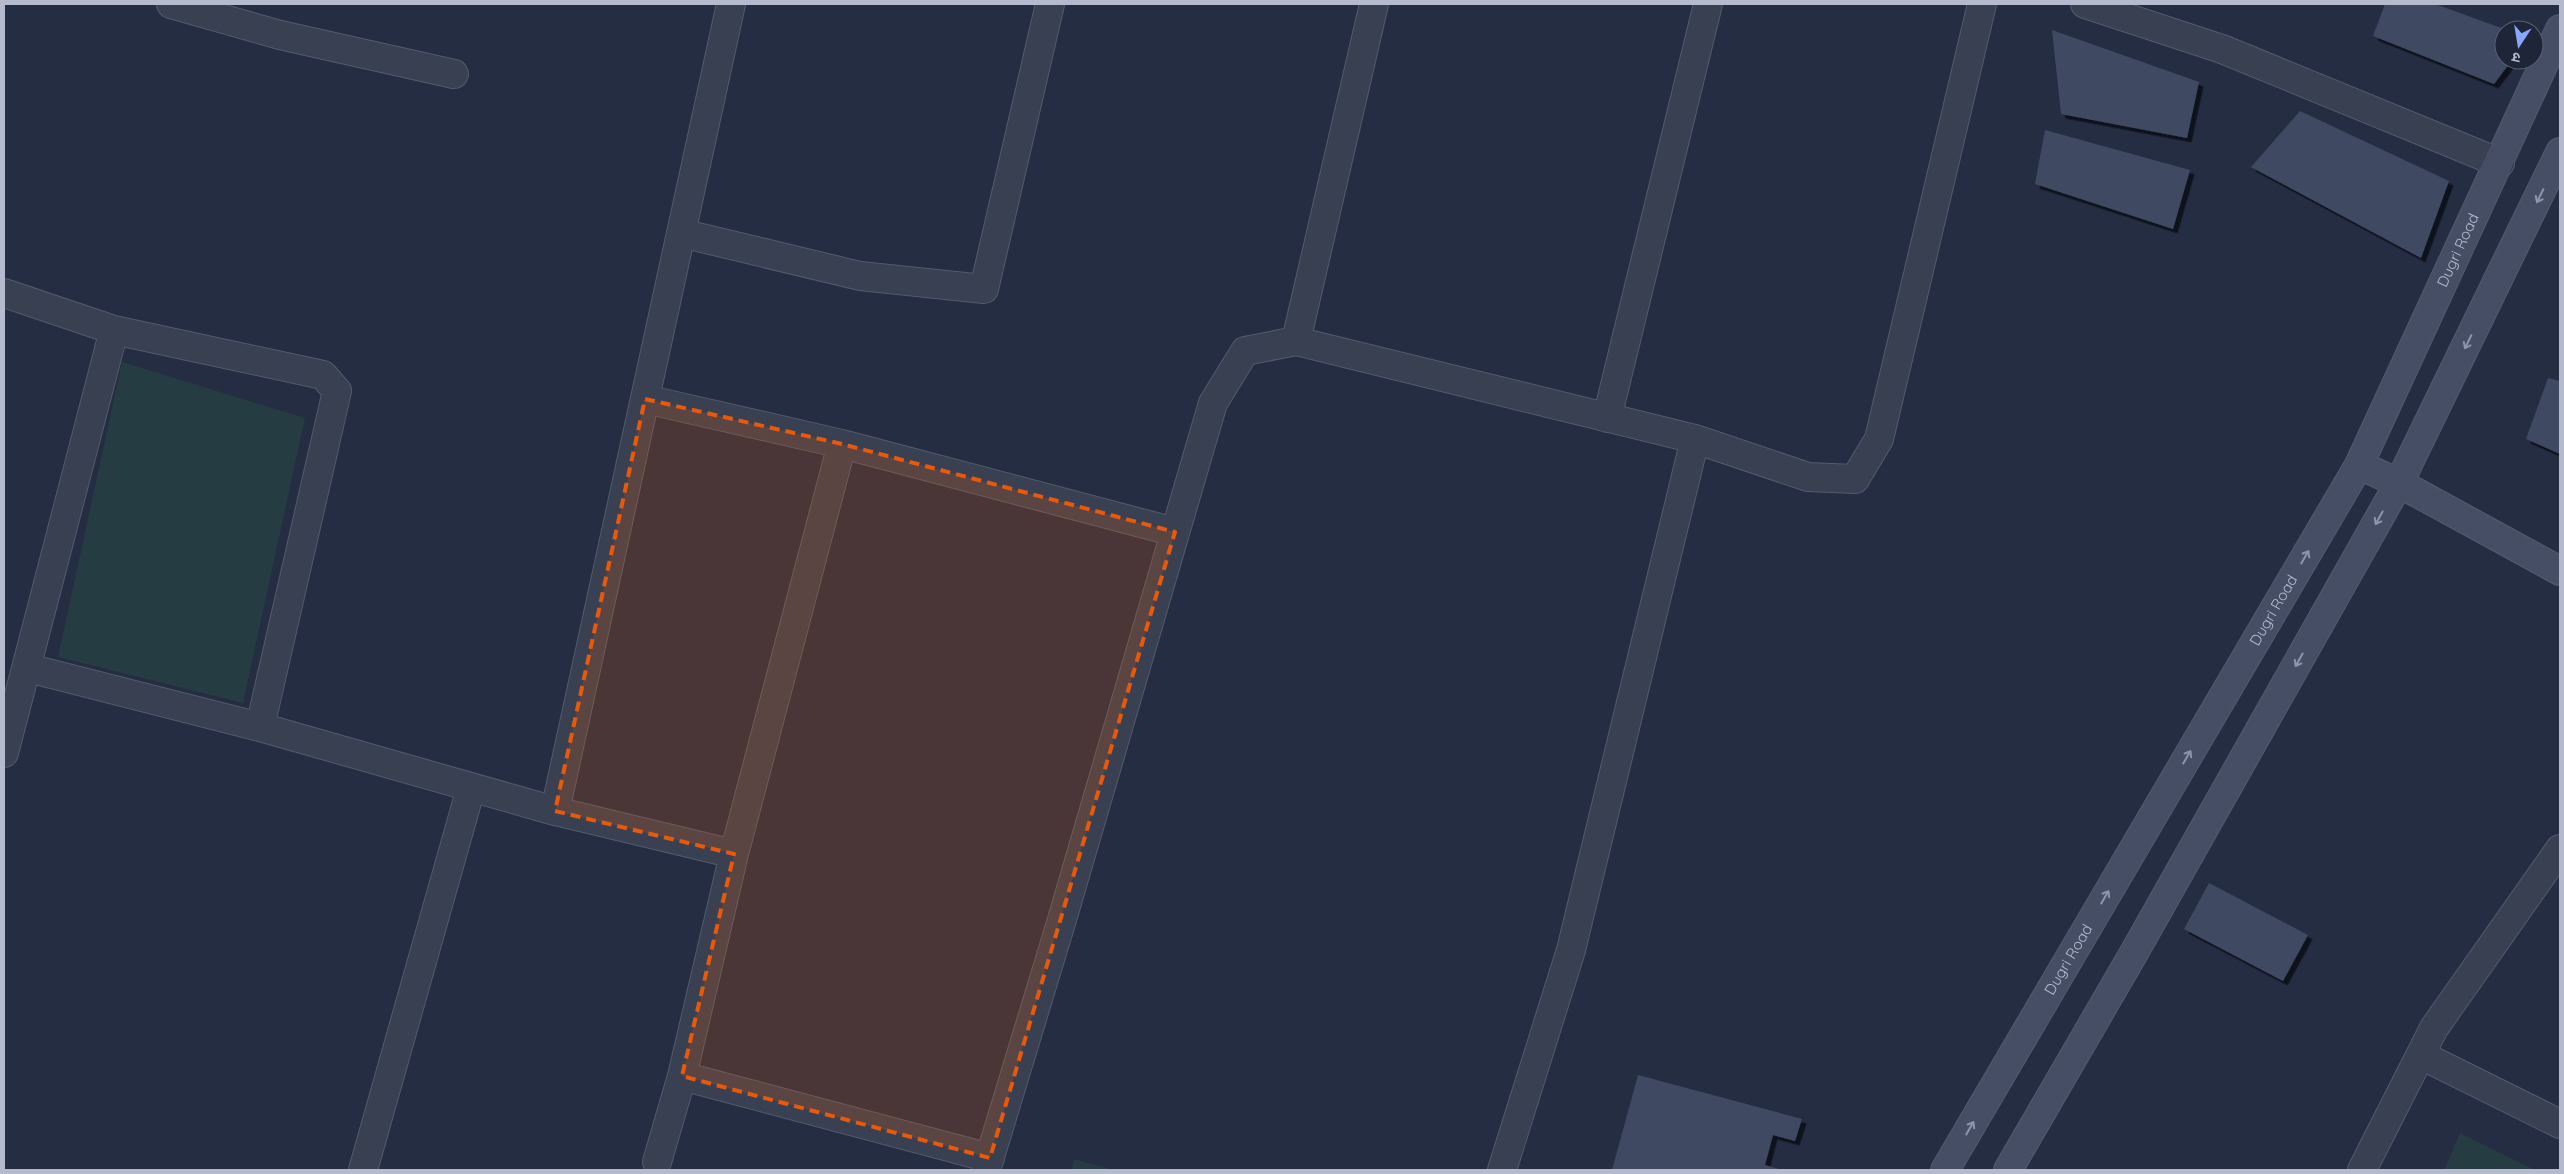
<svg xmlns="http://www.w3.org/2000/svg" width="2564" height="1174" font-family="Quicksand,'Noto Sans Devanagari',sans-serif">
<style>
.green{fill:#263c43}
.building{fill:#404962;filter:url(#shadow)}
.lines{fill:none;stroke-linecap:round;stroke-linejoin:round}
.street-casing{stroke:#535b6c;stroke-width:30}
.secondary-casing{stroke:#535b6c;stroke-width:30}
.street{stroke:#384051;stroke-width:28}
.secondary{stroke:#464e65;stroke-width:28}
.oneway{stroke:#8e95a8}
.marked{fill:#e8590c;fill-opacity:0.2;stroke:#e8590c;stroke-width:4;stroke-dasharray:10 6;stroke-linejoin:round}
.labels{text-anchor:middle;stroke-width:4;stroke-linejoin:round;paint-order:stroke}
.street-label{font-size:15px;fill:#b5bbcc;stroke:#1d2536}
</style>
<defs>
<filter id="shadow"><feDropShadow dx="4.5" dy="4.5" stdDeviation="0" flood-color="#0009"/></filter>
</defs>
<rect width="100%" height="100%" fill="#242d42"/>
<!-- green -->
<path class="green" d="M122 362 305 418 243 703 58 657Z
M2460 1133 2535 1170H2444Z
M1074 1159 1113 1170H1071Z"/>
<!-- building -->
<path class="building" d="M2385 4H2435L2504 29V60H2512L2494 84 2373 36Z
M2052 30 2199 82 2187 138 2061 114Z
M2300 111 2449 181 2421 258 2251 167Z
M2045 130 2190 170 2173 229 2035 184Z
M2548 378 2560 381V454L2526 439Z
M2209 883 2308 935 2283 981 2184 929Z
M1638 1075 1802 1119 1795 1141 1773 1135 1765 1165 1783 1170H1612Z"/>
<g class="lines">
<defs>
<path id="street" d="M171 4 280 35 454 74
M2085 4 2222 49 2500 163
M681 233 860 276 984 289 1050 4
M4 293 114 330 323 375 337 391 260 727
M1296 341 1374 4
M645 399 842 444 1175 532
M1607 418 1708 4
M28 668 260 727 555 811 734 854
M4 753 114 330
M555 811 731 4
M2421 1055 2560 1124
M682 1076 990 1158
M657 1162 682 1076 734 854 842 444
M363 1170 471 788
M986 1170 1061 923 1213 403 1245 351 1296 341 1695 439 1808 477 1855 479 1879 439 1982 4
M1502 1170 1571 950 1695 439
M2362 1170 2434 1028 2560 849"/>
<g id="secondary">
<path d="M2359 465 2399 483 2560 571"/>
<path id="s1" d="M1945 1170 2359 465 2560 29"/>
<path d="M2008 1170 2135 951 2399 483 2560 152"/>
</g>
</defs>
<!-- street casing -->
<use href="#street" class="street-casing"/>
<!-- secondary casing -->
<use href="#secondary" class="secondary-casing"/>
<!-- street -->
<use href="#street" class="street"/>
<!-- secondary -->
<use href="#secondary" class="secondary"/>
</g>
<!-- one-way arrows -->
<defs><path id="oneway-shaft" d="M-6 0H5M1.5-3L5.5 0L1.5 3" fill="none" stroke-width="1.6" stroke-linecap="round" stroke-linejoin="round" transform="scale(1.25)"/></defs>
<g class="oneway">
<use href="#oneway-shaft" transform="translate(2540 196) rotate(116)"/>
<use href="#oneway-shaft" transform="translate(2468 342) rotate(116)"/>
<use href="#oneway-shaft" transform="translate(2379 518) rotate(119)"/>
<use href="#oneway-shaft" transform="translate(2305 557) rotate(-60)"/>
<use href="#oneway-shaft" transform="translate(2299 660) rotate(119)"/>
<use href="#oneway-shaft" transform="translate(2187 757) rotate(-60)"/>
<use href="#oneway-shaft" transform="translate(2105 897) rotate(-60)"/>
<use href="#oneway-shaft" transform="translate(1970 1128) rotate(-60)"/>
</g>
<!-- marked area -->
<path class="marked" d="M645 399 842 444 1175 532 990 1158 682 1076 734 854 555 811Z"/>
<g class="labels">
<!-- street labels -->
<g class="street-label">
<text dy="5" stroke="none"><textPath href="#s1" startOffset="1054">Dugri Road</textPath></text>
<text dy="5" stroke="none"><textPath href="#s1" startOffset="649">Dugri Road</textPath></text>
<text dy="5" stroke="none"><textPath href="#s1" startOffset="244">Dugri Road</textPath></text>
</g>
</g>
<!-- border -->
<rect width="2564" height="1174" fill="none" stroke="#b5bbcc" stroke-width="10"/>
<!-- north arrow -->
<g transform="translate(2519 45) rotate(192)"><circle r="24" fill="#1d2536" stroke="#5a6172"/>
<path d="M0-4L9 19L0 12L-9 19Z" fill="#87a7fe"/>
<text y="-8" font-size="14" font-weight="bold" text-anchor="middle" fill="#b5bbcc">उ</text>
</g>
</svg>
